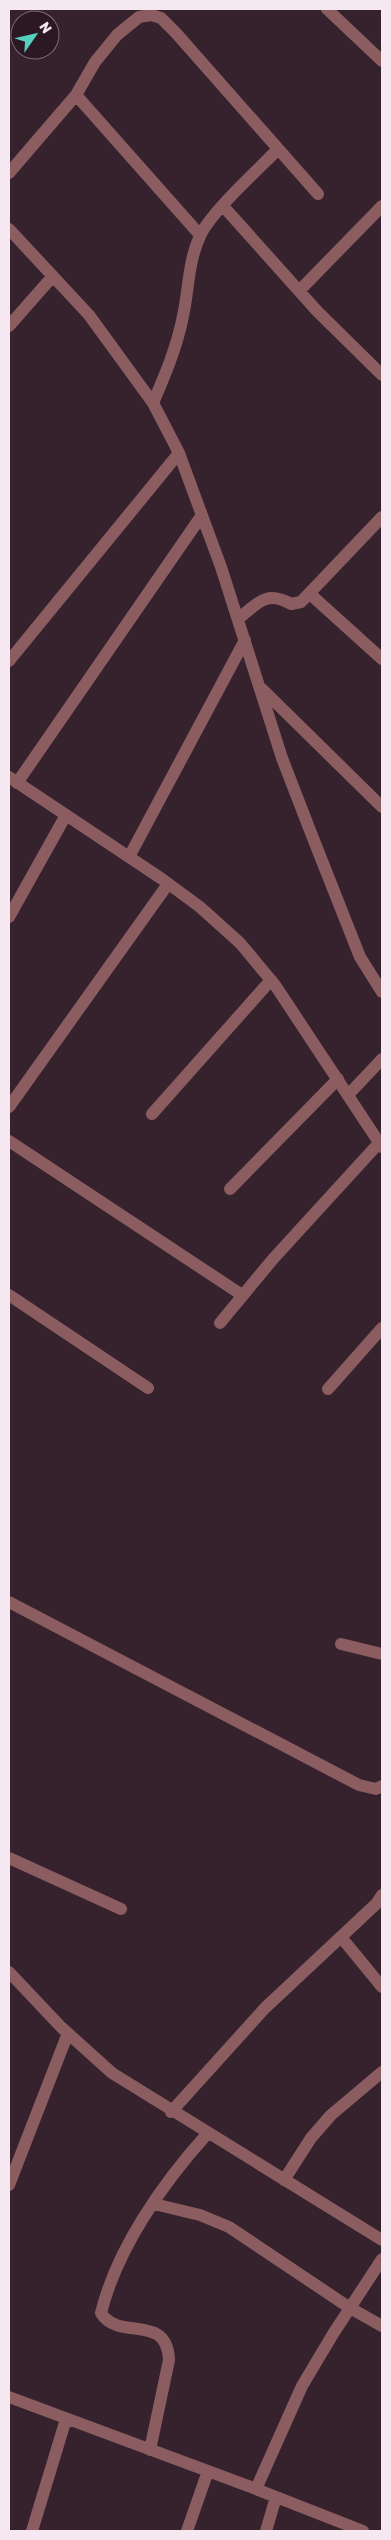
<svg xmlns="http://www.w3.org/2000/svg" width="391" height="2540" font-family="Rubik,sans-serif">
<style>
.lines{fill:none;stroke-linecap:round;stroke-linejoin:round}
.service{stroke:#8b5d60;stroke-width:12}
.minor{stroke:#8b5d60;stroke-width:12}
.tertiary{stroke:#8b5d60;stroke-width:12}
</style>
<rect width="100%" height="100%" fill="#35222d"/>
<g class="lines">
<!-- service -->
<path class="service" d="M328 1389 382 1328
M9 1602 359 1785 376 1789 382 1786
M341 1644 382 1654
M9 1858 121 1909"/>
<!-- minor -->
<path class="minor" d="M327 9 382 61
M76 95 200 235
M9 173 76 95 95 62 117 35 139 17 151 15 161 18 176 33 318 194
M223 206 317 311 382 375
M9 229 89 315 153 403 179 453 221 567 282 758 311 833 360 957 382 992
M299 291 382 206
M9 326 53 276
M153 403C165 375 177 347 183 316 189 289 188 260 201 234 213 210 258 170 278 149
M310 594 382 659
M238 619C258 603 266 590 291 604L301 602 382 517
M9 661 179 453
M262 689 382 807
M17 783 202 515
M129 857 245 640
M9 917 66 815
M348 1095 382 1059
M9 1107 168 884
M152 1114 271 980
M9 1141 242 1295
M230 1189 338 1079
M9 1295 148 1388
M220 1323 273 1259 379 1143
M341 1937 382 1987
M9 1972 61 2027 112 2073 382 2240
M171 2112 265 2008 376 1904 382 1895
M284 2180 311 2138 331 2115 382 2072
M9 2185 68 2033
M154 2204 200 2215 229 2227 350 2308 382 2326
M9 2397 256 2489 363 2531
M150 2450 169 2360C167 2312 119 2342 101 2313 117 2248 163 2183 207 2134
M256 2489 302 2386 333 2334 382 2259
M32 2531 66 2419
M187 2531 208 2471
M266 2531 276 2497"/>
<!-- tertiary -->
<path class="tertiary" d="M9 777 162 879 200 907 240 943 275 985 382 1147"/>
</g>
<!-- border -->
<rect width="391" height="2540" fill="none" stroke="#f6e8f0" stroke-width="20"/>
<!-- north arrow -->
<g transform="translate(35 35) rotate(56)"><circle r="24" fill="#2b1823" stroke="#7c6b75"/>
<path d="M0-4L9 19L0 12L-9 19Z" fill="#58cebf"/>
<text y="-8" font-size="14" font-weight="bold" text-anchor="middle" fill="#f6e8f0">N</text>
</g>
</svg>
